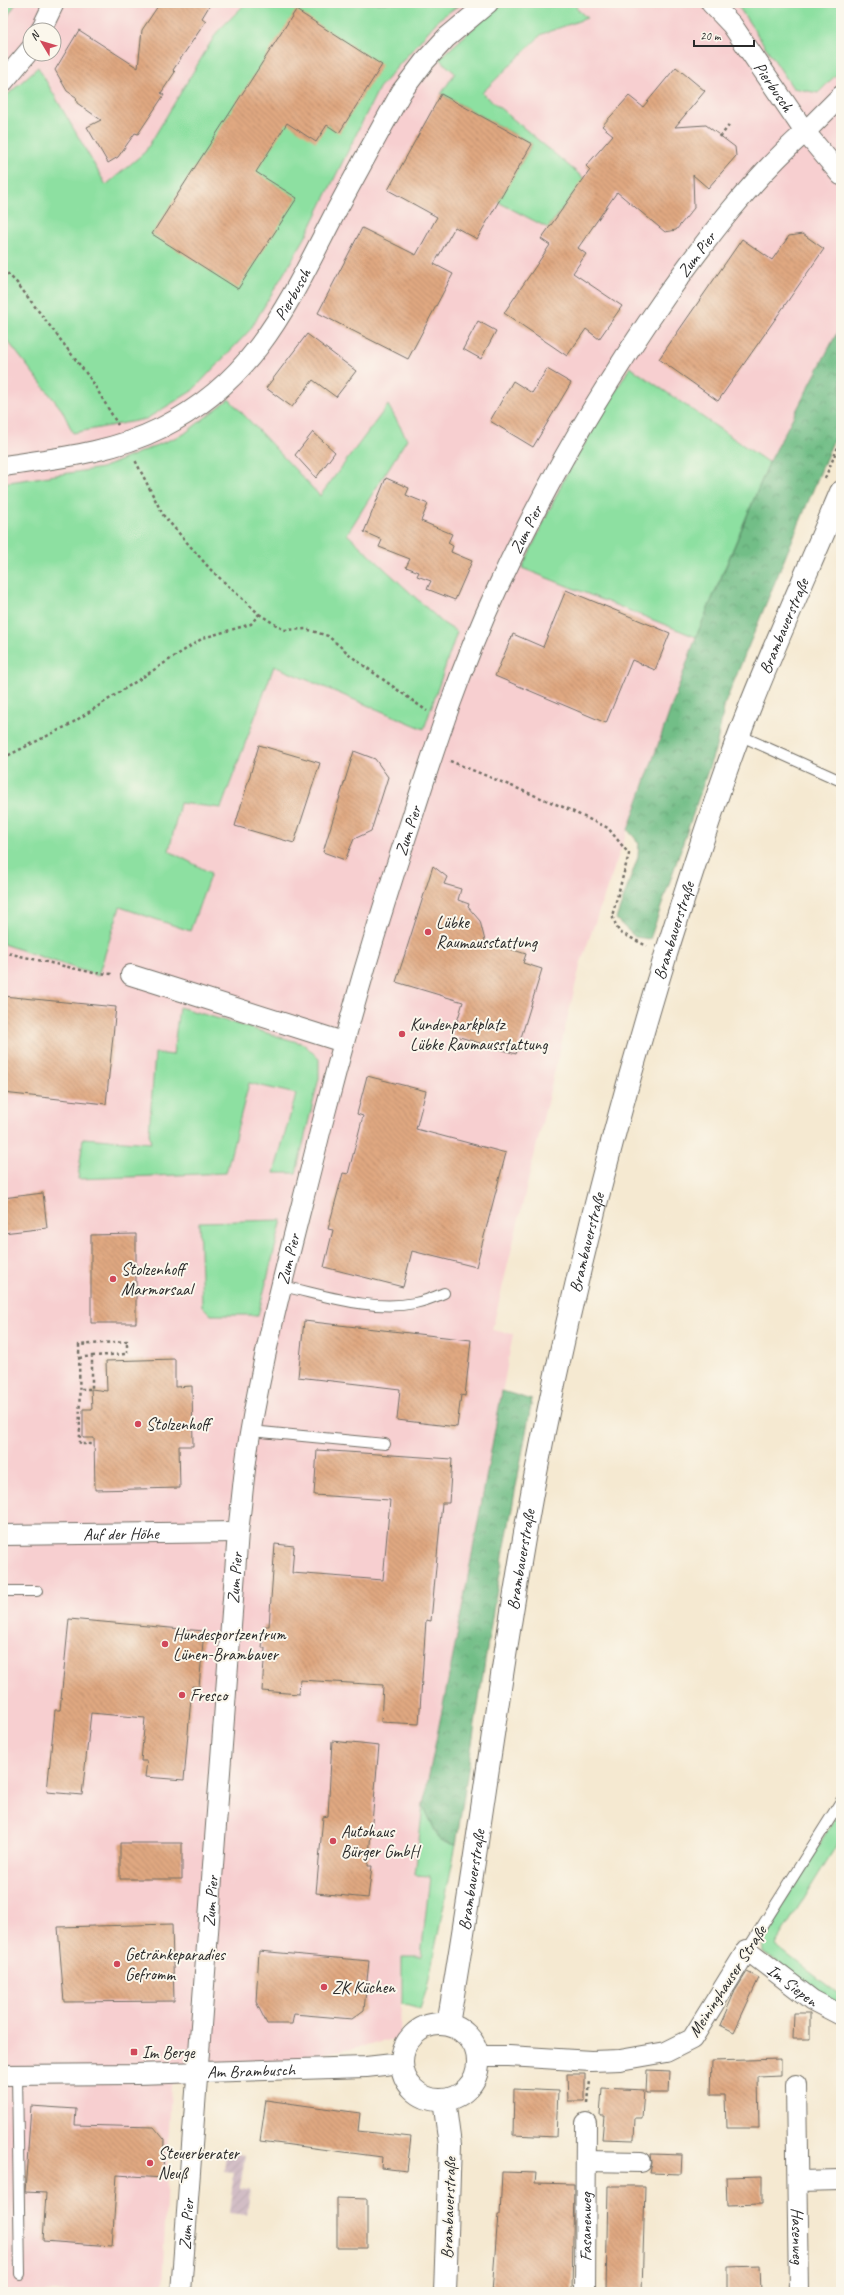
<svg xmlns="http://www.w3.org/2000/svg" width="844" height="2295" font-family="Caveat,sans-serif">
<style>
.built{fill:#f7cfd0;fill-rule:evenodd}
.industrial{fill:url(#industrial-furrows)}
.grass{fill:#8de0a1;stroke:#5c8666}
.forest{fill:url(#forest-crowns);stroke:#4e7459}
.building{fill:url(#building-back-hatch)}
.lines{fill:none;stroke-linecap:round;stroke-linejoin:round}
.service-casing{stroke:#726e65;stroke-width:12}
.minor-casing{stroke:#726e65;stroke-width:22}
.secondary-casing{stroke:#726e65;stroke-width:24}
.path{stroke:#726e65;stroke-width:2.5;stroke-dasharray:3 3;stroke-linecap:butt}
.service{stroke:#fff;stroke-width:10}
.minor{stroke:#fff;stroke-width:20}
.secondary{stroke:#fff;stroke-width:22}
.poi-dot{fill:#d1495b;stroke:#fbf7ec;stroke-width:1.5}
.labels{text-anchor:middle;stroke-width:4;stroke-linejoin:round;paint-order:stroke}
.street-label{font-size:17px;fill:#2b2b2b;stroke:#fbf7ec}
.poi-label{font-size:17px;fill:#2b2b2b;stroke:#fbf7ec;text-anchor:start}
</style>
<defs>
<pattern id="industrial-furrows" width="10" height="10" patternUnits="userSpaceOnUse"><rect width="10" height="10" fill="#d2bdc5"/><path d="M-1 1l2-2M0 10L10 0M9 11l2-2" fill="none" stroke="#b4a3a9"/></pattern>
<pattern id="forest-crowns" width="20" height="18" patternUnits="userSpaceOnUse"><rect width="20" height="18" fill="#72be87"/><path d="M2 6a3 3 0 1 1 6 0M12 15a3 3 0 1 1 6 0" fill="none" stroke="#5e9b6f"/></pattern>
<pattern id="building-back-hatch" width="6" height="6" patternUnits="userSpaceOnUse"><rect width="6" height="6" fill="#e0a881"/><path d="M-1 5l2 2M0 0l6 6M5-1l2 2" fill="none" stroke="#b6896a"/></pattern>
</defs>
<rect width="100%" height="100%" fill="#fbf7ec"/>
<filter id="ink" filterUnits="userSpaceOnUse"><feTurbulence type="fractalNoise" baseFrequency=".025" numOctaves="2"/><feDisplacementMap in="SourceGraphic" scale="8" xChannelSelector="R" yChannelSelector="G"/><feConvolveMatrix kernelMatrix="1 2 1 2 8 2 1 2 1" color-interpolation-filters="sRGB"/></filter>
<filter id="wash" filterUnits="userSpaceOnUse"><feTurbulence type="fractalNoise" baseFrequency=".012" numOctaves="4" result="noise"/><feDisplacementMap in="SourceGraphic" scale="16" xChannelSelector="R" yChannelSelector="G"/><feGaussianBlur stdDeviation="0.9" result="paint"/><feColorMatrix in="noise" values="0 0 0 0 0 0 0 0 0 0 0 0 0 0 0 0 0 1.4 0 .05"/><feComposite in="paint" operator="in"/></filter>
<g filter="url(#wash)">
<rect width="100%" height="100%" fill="#f5e9d1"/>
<!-- built -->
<path class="built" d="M16 3H841V325L769 463 696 637 581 962 492 1330 513 1334 457 1636 423 1805 415 1874 430 1876 421 1957H402L400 2038 171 2085 162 2292H3V24ZM30 30H54V54H30Z"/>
<!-- industrial -->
<path class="industrial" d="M226 2152 245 2155 240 2188 250 2189 247 2215 229 2213 234 2172 224 2171Z"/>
<!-- grass -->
<path class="grass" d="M3 3H16L3 24Z
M246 3H462L439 19 379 88 305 238 250 330 192 391 146 419 73 433 62 410 3 335V99L38 67 106 185 145 152 217 32Z
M504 3H580L576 8 587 18 542 34 482 93 599 191 576 190 548 228 498 202 532 144 441 94 455 73 439 59 496 8Z
M736 3H841V70L818 93 793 88Z
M630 367 769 463 696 637 522 568 565 477Z
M229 399 320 496 388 405 407 439 347 534 443 623 457 632 424 729 274 666 221 808 180 803 169 851 211 873 190 931 120 907 98 976 3 944V483L102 468 184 434Z
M179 1007 304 1044 319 1059V1078L296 1173H274L296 1094 249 1083 226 1173 78 1179 83 1138 151 1143 149 1133 155 1053 173 1055Z
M282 1220 258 1315H211L202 1306 199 1222Z
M423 1805 440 1841 456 1845 427 1988 420 2009 402 2004V1957H421L430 1876 415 1875Z
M841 1809V1838L775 1945 841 1996V2011L763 1952 762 1935Z"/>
<!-- forest -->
<path class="forest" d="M841 325V422L725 703 716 747 650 939 635 937 616 919 638 857 639 843 628 830 696 637 732 552 769 463Z
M502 1391 532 1400 493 1611 456 1845 440 1841 423 1805 457 1636Z"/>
<g id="blocks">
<!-- building -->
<path class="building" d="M160 3H211L202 18 206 21 173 70 175 72 161 93 164 95 138 134 135 133 118 157 108 163 87 127 101 120 77 103 76 97 67 91 55 70 79 30 138 68 142 30Z
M296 10 382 65 339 133 327 125 316 142 287 123 256 172 297 198 238 289 152 234Z
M676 67 705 91 675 127 706 125 735 147 736 156 708 188 693 175 694 208 676 230 665 232 617 192 578 248 586 254 573 273 622 306 599 339 586 329 567 356 504 313 550 245 541 239 590 170 586 166 613 135 602 126 629 96 643 107Z
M441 94 532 144 477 239 455 227 434 264 453 274 408 359 318 313 362 228 416 255 437 217 388 190Z
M803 234 824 249 718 401 659 359 742 239 772 260 789 236Z
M478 321 496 331 481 359 463 349Z
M307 334 356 371 336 397 313 380 292 407 266 388Z
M547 369 571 383 533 447 490 421 513 381 532 393Z
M313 432 335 452 316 478 295 455Z
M386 478 409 488 406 495 428 504 421 521 452 534 448 543 453 546 451 552 472 561 455 600 427 589 431 581 417 576 419 572 406 567 410 559 379 547 382 540 364 532Z
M566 590 670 633 655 670 632 660 606 723 495 676 513 634 543 647Z
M259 745 320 763 294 843 235 826Z
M354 751 375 759 388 777 371 831 354 839 345 860 323 852Z
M433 866 447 877 444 884 461 889 458 900 469 904 468 907 480 921 485 941 526 954 523 963 542 969 516 1054 453 1035 463 1002 396 982Z
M3 996 116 1007 106 1104 3 1093Z
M367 1076 426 1091 416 1129 506 1153 476 1267 412 1251 403 1287 324 1267 333 1230 328 1229 343 1173 348 1174 363 1116 357 1114Z
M43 1193 47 1228 3 1233V1198Z
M136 1234V1323H91V1235Z
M304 1321 471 1340 465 1396 461 1395 457 1427 397 1420 400 1389 298 1377Z
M175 1359V1387L192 1386 193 1446H179L180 1488 95 1490 94 1438H83V1409H92L91 1389 107 1391 106 1361Z
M317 1450 452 1459 449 1503H442L431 1621 426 1620 419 1724 381 1722 383 1685 300 1680 299 1694 262 1691 265 1648H262L264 1626H269L275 1544 294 1546 292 1573 383 1580 390 1500 314 1495Z
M69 1619 204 1631 199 1687 192 1686 184 1780 145 1777 147 1761H141L145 1718 91 1713 82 1795 47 1792 55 1710H60Z
M332 1741 379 1746 368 1866H372L368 1898 316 1893 323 1817 328 1816Z
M120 1843H182V1879H120Z
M172 1924 174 2001 64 2002 58 1927Z
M259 1951 369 1961 364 2010 352 2019 294 2014 292 2024H267L256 2002Z
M747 1972 759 1978 734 2032 720 2025 735 1991Z
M794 2013H810V2039H793Z
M781 2059V2075L758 2076 759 2128H726L725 2095H711L712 2061Z
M647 2070 670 2071 669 2093H646Z
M567 2074H585V2101H568Z
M602 2088 644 2090 642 2118H635L634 2140 602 2139 604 2116H600Z
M514 2089 558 2091 556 2137 513 2135Z
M266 2100 360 2113 358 2131 411 2137 407 2171 381 2168 382 2157 260 2141Z
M31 2106 76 2109 75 2125 154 2127 164 2139 163 2178 117 2175 112 2246 43 2241 46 2193 25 2192Z
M651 2154 682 2155 681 2174 650 2173 652 2163Z
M502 2172 536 2173 535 2183 574 2184 572 2292H492L498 2215H500Z
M762 2176V2204L727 2205 726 2177Z
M608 2186H645L642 2292 606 2291Z
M337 2198 367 2199V2248H337Z
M760 2266 761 2292H728V2267Z"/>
</g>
</g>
<g filter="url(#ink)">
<use href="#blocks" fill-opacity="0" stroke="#726e65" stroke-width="1"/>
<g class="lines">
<defs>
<path id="service" d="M739 735 841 781
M282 1286C324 1295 372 1312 415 1303 425 1301 435 1297 444 1293
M251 1431 385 1444
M3 1591H37
M747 1950 841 1801
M17 2074 20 2274"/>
<g id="minor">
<path id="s1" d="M711 3 732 25 805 132 841 96"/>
<path d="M41 30 54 3"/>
<path d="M3 82 30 50"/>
<path id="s2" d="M3 466C57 458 111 453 161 428 255 381 288 304 334 215 356 174 379 132 402 91L424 62 446 38 488 3"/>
<path d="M131 975 343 1042"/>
<path id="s3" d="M3 1535 238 1532"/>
<path id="s4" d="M478 2056H509L591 2061 620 2060 666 2052 692 2039 747 1950 812 2000 841 2015"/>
<path id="s5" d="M3 2075 136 2074 366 2067 402 2063"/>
<path id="s6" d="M796 2085 799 2292"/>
<path d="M586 2161 641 2162"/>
<path d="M799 2181 841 2180"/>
<path id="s7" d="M181 2292 238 1532C242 1501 244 1470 249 1440 266 1336 295 1234 320 1132 347 1027 377 923 411 821 436 743 462 664 497 589 544 486 601 389 666 296 708 237 751 180 805 132L841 175"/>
<path id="s8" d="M585 2292 586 2123"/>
</g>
<g id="secondary">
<path id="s9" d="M448 2024C479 1846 500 1666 533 1488 567 1308 612 1130 666 954 689 881 712 807 739 735 770 653 807 573 841 492"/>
<circle cx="440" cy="2062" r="38"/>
<path d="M444 2100 450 2145 445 2292"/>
</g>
</defs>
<!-- service casing -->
<use href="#service" class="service-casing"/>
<!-- minor casing -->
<use href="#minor" class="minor-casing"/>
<!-- secondary casing -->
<use href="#secondary" class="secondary-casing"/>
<!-- path -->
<path class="path" d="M720 137 731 123
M3 269 17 283 92 381 118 425
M825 478 841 440
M259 614 284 630 306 629 328 636 356 660 427 711
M3 758 69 725 203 638 251 624 259 614 211 570 163 515 135 460
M450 761 563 807 608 828 629 854 612 916 619 932 647 946
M3 952 94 973 113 974
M92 1356 127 1354V1341L79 1345 80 1444H94
M79 1358 92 1356V1389H80
M588 2103 590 2080"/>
<!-- service -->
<use href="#service" class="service"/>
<!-- minor -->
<use href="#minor" class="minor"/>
<!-- secondary -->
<use href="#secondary" class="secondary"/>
</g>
</g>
<!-- markers -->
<g class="poi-dot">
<circle cx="428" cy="932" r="4"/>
<circle cx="402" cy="1034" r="4"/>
<circle cx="113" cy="1279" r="4"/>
<circle cx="138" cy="1424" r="4"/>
<circle cx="165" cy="1644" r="4"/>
<circle cx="182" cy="1695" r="4"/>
<circle cx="333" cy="1841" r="4"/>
<circle cx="117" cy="1964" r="4"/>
<circle cx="324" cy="1987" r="4"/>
<rect x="130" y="2048" width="8" height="8" rx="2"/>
<circle cx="150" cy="2163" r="4"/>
</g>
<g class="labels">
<!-- street labels -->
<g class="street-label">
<text dy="6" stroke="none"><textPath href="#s1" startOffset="105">Pierbusch</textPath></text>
<text dy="6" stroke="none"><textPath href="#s7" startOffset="2133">Zum Pier</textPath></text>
<text dy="6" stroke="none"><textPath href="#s2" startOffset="354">Pierbusch</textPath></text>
<text dy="6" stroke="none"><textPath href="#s7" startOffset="1809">Zum Pier</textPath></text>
<text dy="6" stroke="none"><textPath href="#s9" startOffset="1442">Brambauerstraße</textPath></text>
<text dy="6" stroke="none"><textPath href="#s7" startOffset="1485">Zum Pier</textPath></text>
<text dy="6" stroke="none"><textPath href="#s9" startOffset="1118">Brambauerstraße</textPath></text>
<text dy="6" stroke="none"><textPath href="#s9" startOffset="794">Brambauerstraße</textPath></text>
<text dy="6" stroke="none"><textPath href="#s7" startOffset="1040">Zum Pier</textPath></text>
<text dy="6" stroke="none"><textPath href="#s3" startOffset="118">Auf der Höhe</textPath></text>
<text dy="6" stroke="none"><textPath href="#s9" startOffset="470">Brambauerstraße</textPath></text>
<text dy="6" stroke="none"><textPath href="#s7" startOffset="716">Zum Pier</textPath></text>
<text dy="6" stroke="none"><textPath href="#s9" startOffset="146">Brambauerstraße</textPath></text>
<text dy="6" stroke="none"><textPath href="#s7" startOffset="392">Zum Pier</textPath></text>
<text transform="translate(727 1981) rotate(-57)" y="6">Meininghauser Straße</text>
<text dy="6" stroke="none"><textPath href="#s4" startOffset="380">Im Siepen</textPath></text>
<text dy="6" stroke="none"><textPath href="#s5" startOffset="248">Am Brambusch</textPath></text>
<text transform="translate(448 2208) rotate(-88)" y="6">Brambauerstraße</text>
<text dy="6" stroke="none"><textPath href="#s7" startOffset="68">Zum Pier</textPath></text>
<text dy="6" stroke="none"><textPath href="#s8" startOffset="65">Fasanenweg</textPath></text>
<text dy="6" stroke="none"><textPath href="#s6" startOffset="151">Hasenweg</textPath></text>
</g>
<!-- poi labels -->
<g class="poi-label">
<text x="436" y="928">Lübke<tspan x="436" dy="20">Raumausstattung</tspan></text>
<text x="410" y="1030">Kundenparkplatz<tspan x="410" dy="20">Lübke Raumausstattung</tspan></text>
<text x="121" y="1275">Stolzenhoff<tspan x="121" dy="20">Marmorsaal</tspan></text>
<text x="146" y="1430">Stolzenhoff</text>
<text x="173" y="1640">Hundesportzentrum<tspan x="173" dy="20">Lünen-Brambauer</tspan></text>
<text x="190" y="1701">Fresco</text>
<text x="341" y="1837">Autohaus<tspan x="341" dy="20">Bürger GmbH</tspan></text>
<text x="125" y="1960">Getränkeparadies<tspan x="125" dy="20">Gefromm</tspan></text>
<text x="332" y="1993">ZK Küchen</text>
<text x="142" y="2058">Im Berge</text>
<text x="158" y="2159">Steuerberater<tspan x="158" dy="20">Neuß</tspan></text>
</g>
</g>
<!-- margin -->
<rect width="844" height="2295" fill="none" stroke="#fbf7ec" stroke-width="16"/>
<!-- north arrow -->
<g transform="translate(42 42) rotate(308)"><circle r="19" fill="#fbf7ec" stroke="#a8a59f"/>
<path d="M0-3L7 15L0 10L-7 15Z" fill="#d1495b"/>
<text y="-6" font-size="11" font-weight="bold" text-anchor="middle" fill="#2b2b2b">N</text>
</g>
<!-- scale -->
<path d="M694 40v6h60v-6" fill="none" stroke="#2b2b2b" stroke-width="2"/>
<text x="700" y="40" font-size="12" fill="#2b2b2b" stroke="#fbf7ec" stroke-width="3" paint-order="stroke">20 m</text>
</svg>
